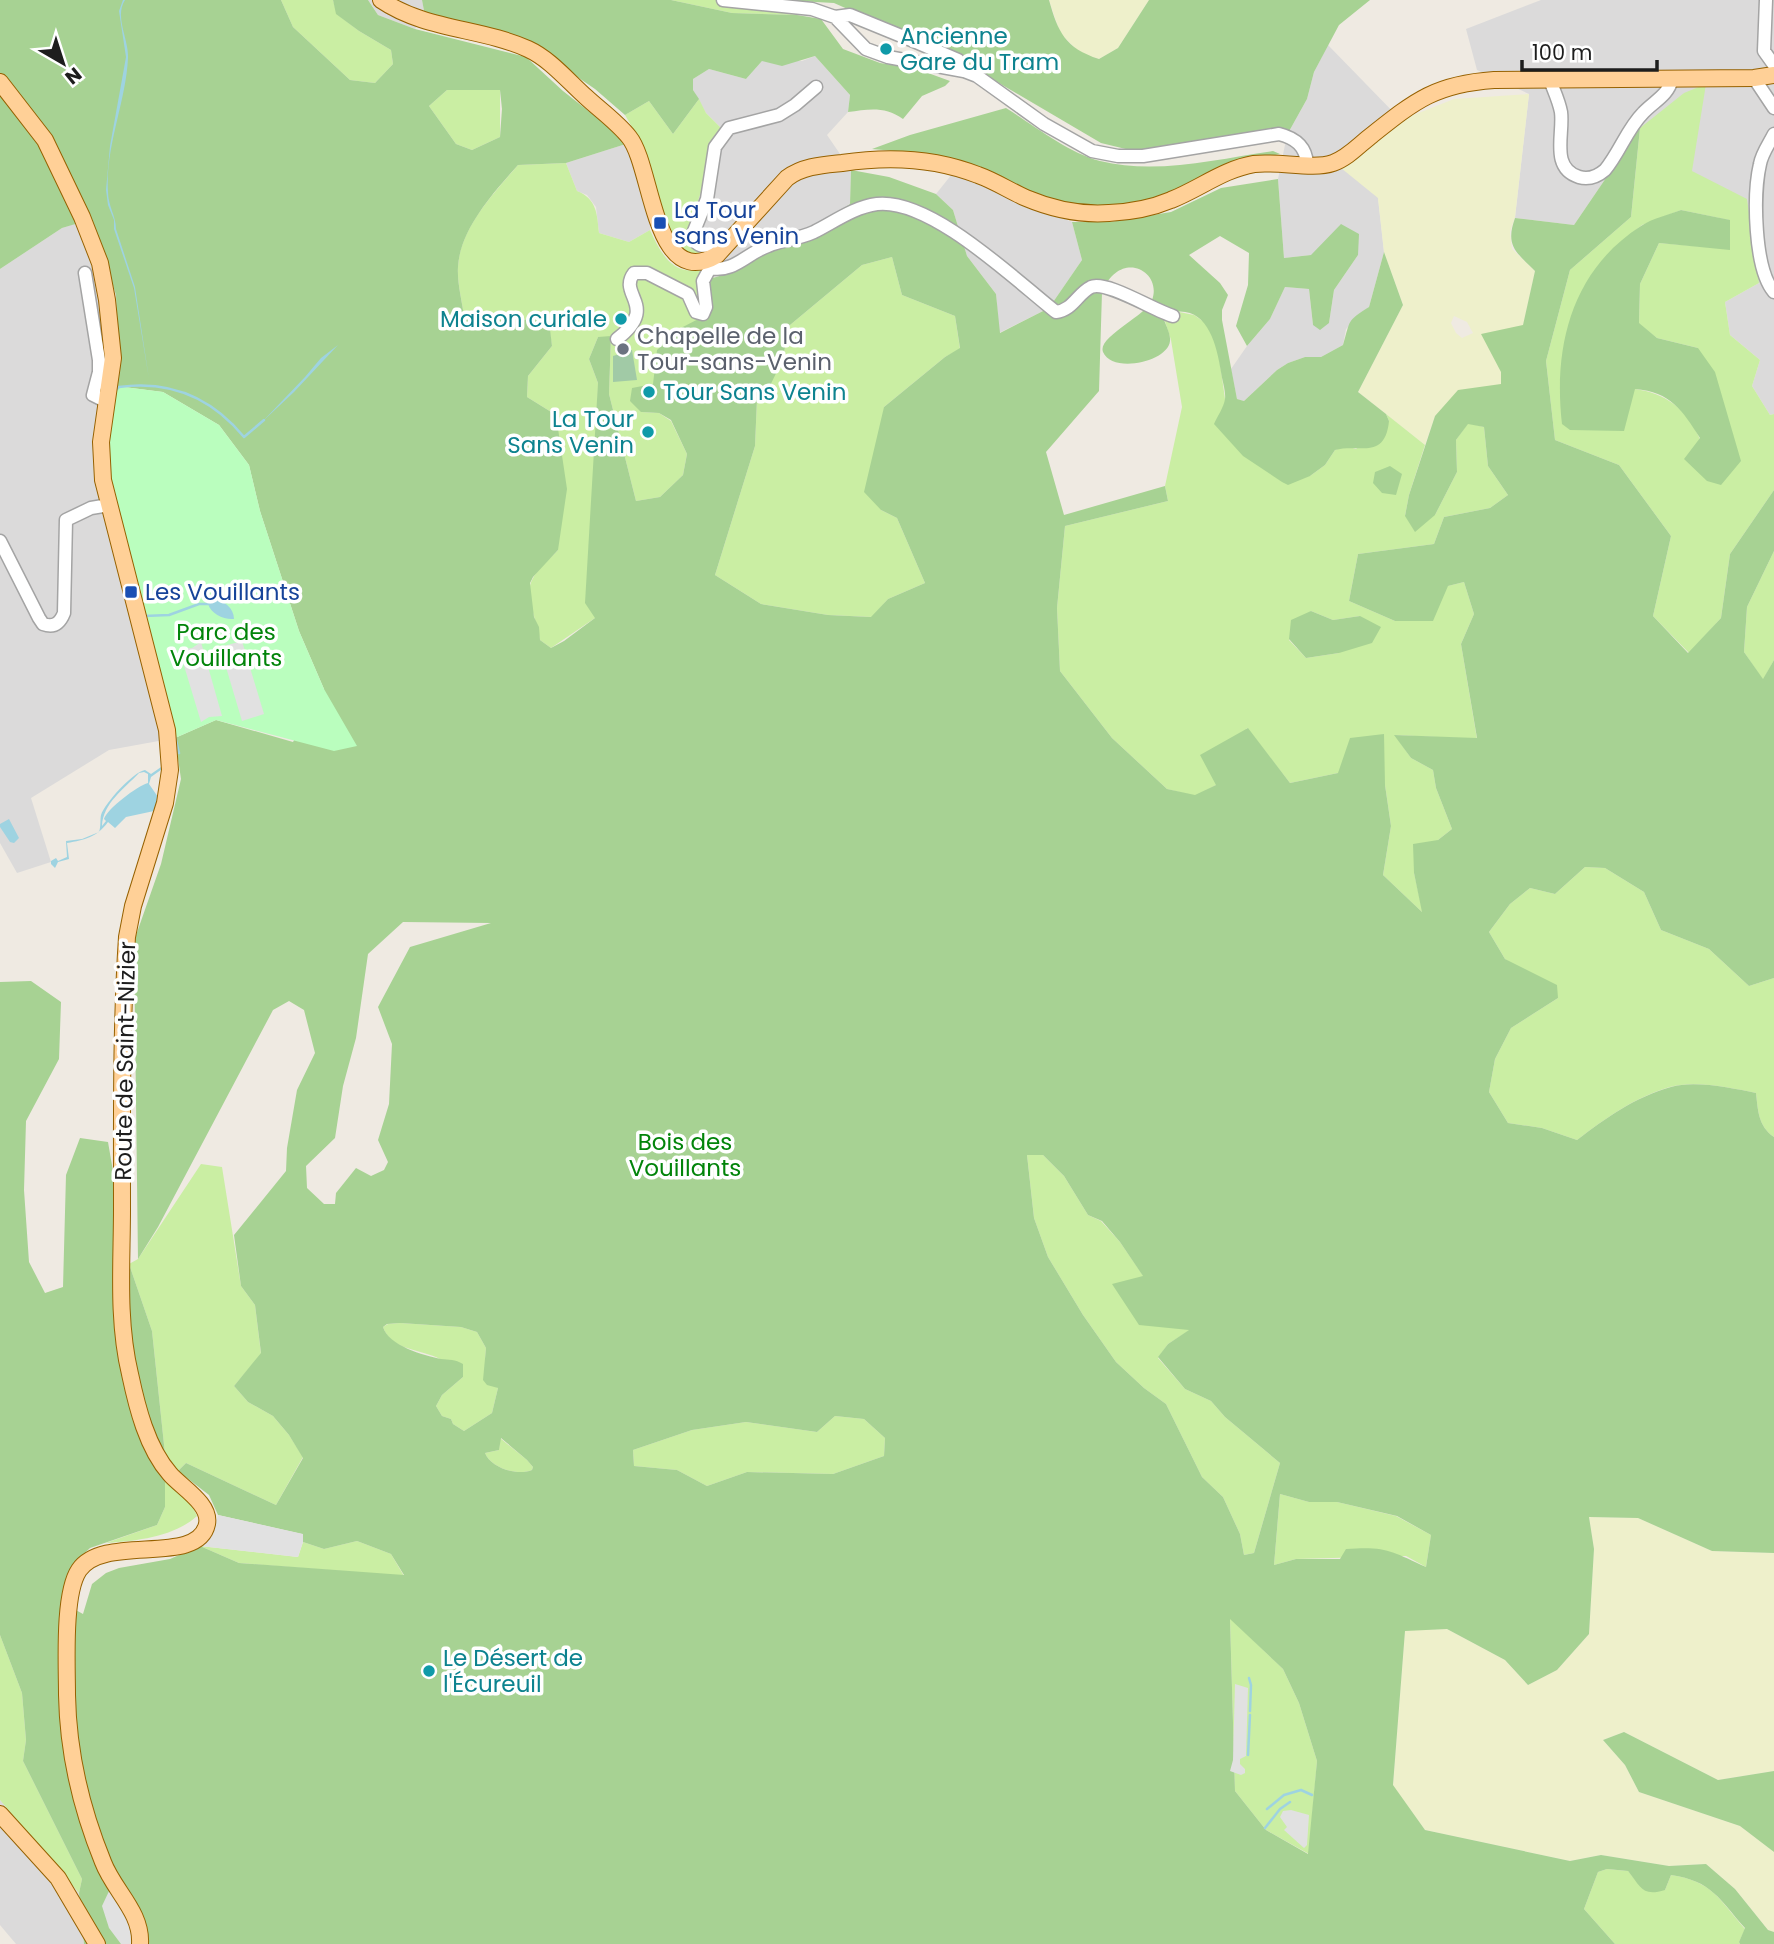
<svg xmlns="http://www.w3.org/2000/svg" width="1774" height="1944" font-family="Poppins,sans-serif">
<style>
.residential{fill:#dbdada}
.farmland{fill:#eef0cb;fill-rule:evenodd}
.grass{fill:#caeea3;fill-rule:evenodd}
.forest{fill:#a7d293;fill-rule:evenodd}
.cemetery{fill:#a1caa6}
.park{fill:#bafebe}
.parking{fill:#e1e1e1}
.water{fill:#9ed3e1;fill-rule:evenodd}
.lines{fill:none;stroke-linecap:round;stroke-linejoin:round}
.stream{stroke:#9ed3e1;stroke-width:2.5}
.minor-casing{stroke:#a4a4a4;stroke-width:15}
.major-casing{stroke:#966100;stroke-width:18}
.minor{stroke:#fff;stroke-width:12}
.major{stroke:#ffd097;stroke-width:16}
.culture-dot{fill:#0f9aa8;stroke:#fff;stroke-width:2.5}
.transit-dot{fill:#1a4fb4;stroke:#fff;stroke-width:2.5}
.worship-dot{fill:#6b7280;stroke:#fff;stroke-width:2.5}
.labels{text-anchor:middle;stroke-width:7;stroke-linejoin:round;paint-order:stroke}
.culture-label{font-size:23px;fill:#0d838f;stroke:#fff;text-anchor:start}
.transit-label{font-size:23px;fill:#164399;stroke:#fff;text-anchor:start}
.worship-label{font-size:23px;fill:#5b616d;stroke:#fff;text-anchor:start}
.park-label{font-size:23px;fill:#02840a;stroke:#fff}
.street-label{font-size:23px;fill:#1d1d1d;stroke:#fff}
</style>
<rect width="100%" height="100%" fill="#efeae2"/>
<!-- residential -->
<path class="residential" d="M368 0H422L425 16 415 29 378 15Z
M1541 0H1774V414L1770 415 1752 386 1760 360 1730 335 1725 302 1759 283 1692 171 1640 128 1574 225 1515 218 1529 94 1477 70 1466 29Z
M1328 45 1401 120 1378 198 1384 252 1369 307 1346 329 1343 345 1321 357H1305L1288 363 1277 370 1244 401 1237 399 1231 369 1247 346 1270 319 1285 287 1309 289 1313 325 1329 323 1334 290 1358 255H1311L1284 258 1278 179 1287 135 1307 99 1314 72Z
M815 56 850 95 848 112 827 135 851 170 850 204 811 230 755 256 723 275 714 277 703 255 692 248 686 237 722 129 706 113 693 90V79L709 69 746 79 762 61H802Z
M629 143 650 215V230L629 242 599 233 596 207 587 195 577 191 566 163Z
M952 174 1072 222 1082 260 1049 308 999 333 996 294 967 256 953 210 936 194Z
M92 218 116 295 118 353 175 738 109 750 31 798 51 862 17 873 0 843V269L62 228Z
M0 1800 79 1893 84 1944H16L0 1925Z"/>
<!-- farmland -->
<path class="farmland" d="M1049 0H1149L1118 48 1099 59 1080 53 1060 33Z
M1529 94 1515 217 1510 232 1512 249 1535 271 1523 326 1501 372V385L1435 416 1425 445 1358 392 1403 305 1384 252 1378 198 1341 168 1401 120 1454 99ZM1454 316 1467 322 1473 333 1462 338 1456 333 1451 323Z
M1589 1517 1638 1518 1712 1551 1774 1553V1771L1718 1780 1624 1732 1603 1740 1625 1765 1639 1792 1740 1826 1774 1852V1932L1768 1930 1735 1889 1706 1864 1669 1866 1601 1855 1570 1861 1425 1830 1393 1786 1405 1630 1447 1629 1505 1660 1528 1685 1557 1670 1589 1634 1594 1549Z"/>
<!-- grass -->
<path class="grass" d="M281 0H333L337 14 359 31 391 50 393 64 375 83 350 80 293 27Z
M671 0H780L792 2 797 15 732 13Z
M1706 84 1692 171 1747 199 1759 283 1725 302 1730 335 1760 360 1752 386 1770 415 1774 414V490L1730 554 1721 618 1689 653 1653 616 1671 536 1619 465 1555 440 1546 361 1570 270 1631 217 1640 128 1684 93ZM1681 210 1729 220 1730 249 1659 243 1640 284 1639 324 1657 338 1698 348 1707 481C1705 468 1705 450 1699 437 1687 409 1665 393 1635 389L1615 247 1642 225Z
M447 90H500V137L472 150 456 144 429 106Z
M699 99 706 113 722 129 686 237 692 248 703 255H688L672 236 658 200 640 141 625 115 649 101 673 134Z
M566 163 577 191C597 199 597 214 599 233L629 242 650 230C661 254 673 277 703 269L714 277 709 280 711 306 653 384 641 412 659 413 671 421 687 454 683 475 660 497 636 501 609 394 611 337H598L589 359 598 383 595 618 551 648 540 640C538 624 524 595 532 580 537 569 550 559 558 550L556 415 527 397 528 376 552 346 548 321C520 318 492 321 464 316 462 301 457 283 458 267 460 228 494 193 518 165Z
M892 257 902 295 955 316 960 349 945 357 884 407 881 510 897 518 925 583 888 599 872 617 828 615 761 604 715 575 755 446 757 399 782 361 790 325 862 265Z
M1174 311 1194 315 1207 324 1218 349 1225 399 1310 476 1325 465 1335 450 1346 446 1356 449 1389 421 1386 414 1425 445 1409 495 1405 516 1435 515 1457 472 1456 440 1468 423 1484 427 1488 466 1508 495 1490 508 1444 517 1434 544 1358 554 1349 601 1395 621 1448 586 1464 582 1474 614 1461 644 1477 739 1395 735 1411 758 1433 770 1436 788 1452 829 1438 840 1414 873 1423 913 1383 875 1391 826 1385 785 1338 773 1290 783 1247 728 1216 785 1195 796 1167 789 1112 738 1060 671 1057 608 1065 526 1168 501 1165 486 1182 407 1171 340 1163 315ZM1311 611 1333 620 1360 616 1339 653 1306 658 1289 640Z
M1774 551V660L1763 680 1744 652 1747 607Z
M1585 867 1605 868 1644 892 1661 930 1709 949 1749 986 1774 978V1137C1758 1126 1758 1110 1756 1093 1732 1088 1694 1080 1670 1087 1635 1097 1606 1118 1577 1140L1542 1128 1508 1123 1489 1092 1495 1059 1511 1028 1558 998 1505 959 1489 932 1510 904 1530 888 1555 894Z
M1027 1155H1043L1064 1176 1088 1215 1101 1221 1120 1242 1144 1277 1113 1285 1190 1330 1168 1344 1158 1358 1185 1389 1211 1401 1225 1417 1280 1463 1254 1553 1244 1555 1240 1534 1223 1497 1202 1477 1166 1404 1144 1388 1116 1362 1083 1315 1048 1257 1034 1218Z
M201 1164 222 1167 241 1286 255 1305 261 1354 234 1386 248 1402 273 1416 289 1435 303 1457 276 1505 186 1463 178 1471 165 1454 152 1331 129 1264 138 1259Z
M400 1323 461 1327 477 1332 486 1348 485 1361 493 1385 498 1388 492 1413 464 1431 453 1424 451 1419 442 1416 436 1406 442 1395 463 1377C455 1371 448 1364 440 1359 422 1349 391 1351 383 1327L388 1324Z
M835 1416 864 1419 885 1438 884 1456 833 1474 747 1472 707 1486 677 1470 634 1466 633 1450 692 1430 746 1422 817 1432Z
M500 1438 527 1460 533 1467 532 1470C517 1476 491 1468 485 1453L499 1450Z
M165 1479 190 1501 197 1516C174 1537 136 1541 106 1543L157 1525 165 1507Z
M1280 1494 1309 1502H1337L1396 1516 1431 1535 1426 1567 1406 1556 1296 1559 1274 1565Z
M357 1541 391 1554 404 1576 239 1563 200 1546 298 1557 303 1542 324 1549Z
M1230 1618 1283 1669 1299 1703 1317 1761 1309 1854 1266 1830 1235 1791Z
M0 1635 22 1693 26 1740 23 1761 82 1879 79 1893 0 1800Z
M1607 1869 1628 1871 1634 1878 1665 1890 1671 1875C1712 1881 1719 1899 1745 1929L1739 1942 1740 1944H1615L1584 1909 1598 1872Z"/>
<!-- forest -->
<path class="forest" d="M0 0H281L293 27 350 80 375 83 393 64 391 50 359 31 336 14 333 0H368L378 15 415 29 526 57 563 91 629 143 566 163 518 165C494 192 460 229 458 267 457 283 462 301 464 316 492 321 521 318 549 321L552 346 528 376 527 397 556 415 567 489 558 550 533 577 530 583 534 617 539 627 540 640 551 648 564 641 595 618 585 603 598 383 589 359 598 337 611 336 609 394 636 501 660 497 683 475 687 454 671 420 659 413 641 412 630 401 632 388 653 384 657 350 679 329 708 314 709 279 723 275 755 256 811 230 850 204 851 170 889 177 936 194 953 210 967 256 996 294 1000 333 1049 308 1082 260 1072 222H1110L1171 212 1221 188 1278 179 1284 258 1311 255 1341 224 1359 234 1358 255 1334 290 1329 323 1320 330 1313 325 1309 289 1285 287 1270 319 1247 346 1236 326 1248 285 1249 253 1220 236 1189 255 1220 283 1228 295 1222 310V320L1237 399 1244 401 1277 370 1288 363 1305 357H1321L1343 345C1351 319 1346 322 1369 307L1384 252 1403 305 1358 392 1386 414 1389 421C1385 461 1358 443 1335 450L1325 465 1310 476 1288 485 1282 482 1243 456 1214 424C1217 417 1224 407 1225 399 1226 391 1222 380 1221 372 1216 340 1205 299 1163 315 1164 323 1171 333 1170 341 1168 362 1112 374 1103 352 1097 337 1146 316 1152 300 1163 271 1120 248 1102 292L1099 391 1046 452 1064 515 1165 486 1168 501 1065 526 1057 608 1060 671 1112 738 1167 789 1195 795 1216 785 1200 755 1248 728 1290 783 1338 773 1350 738 1384 734 1385 785 1391 826 1383 875 1422 912 1414 873 1413 844 1438 840 1452 829 1436 788 1433 770 1411 758 1394 735 1477 738 1461 644 1474 614 1464 582 1448 586 1433 621H1395L1349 601 1358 554 1434 544 1444 517 1490 508 1508 495 1488 466 1484 427 1468 424 1456 440 1457 472 1435 515 1415 532 1405 516 1409 495 1435 416 1458 390 1501 384V372L1481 334 1523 325 1535 271C1516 252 1505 246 1515 218L1574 225 1640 128 1631 217 1570 270 1546 361 1555 440 1619 465 1671 536 1653 616 1688 653 1721 618 1730 554 1774 490V551L1747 607 1744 652 1763 679 1774 660V978L1749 986 1709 949 1661 930 1644 892 1605 868 1585 867 1555 894 1530 888 1510 904 1489 932 1505 959 1557 985 1558 998 1511 1028 1495 1059 1489 1092 1508 1123 1542 1128 1577 1140C1606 1118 1635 1097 1671 1087 1694 1080 1732 1088 1756 1093 1758 1110 1758 1126 1774 1137V1553L1712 1551 1638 1518 1589 1517 1594 1549 1589 1634 1557 1670 1528 1685 1505 1660 1447 1629 1405 1631 1393 1785 1425 1830 1570 1861 1601 1855 1669 1866 1706 1864 1735 1889 1768 1930 1774 1932V1944H1740L1739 1942 1745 1928C1719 1899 1712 1881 1671 1875L1665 1890C1642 1897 1641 1887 1628 1871L1607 1869 1598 1872 1584 1909 1615 1944H84L79 1893 82 1879 23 1761 26 1740 22 1693 0 1635V982L31 981 61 1002 59 1059 26 1121 24 1190 29 1262 45 1293 63 1287 66 1175 80 1138 108 1142 129 1264 152 1331 165 1454V1507L157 1525 90 1548 71 1566 63 1603 83 1614 92 1584 106 1573 119 1568 170 1559 200 1546 239 1563 404 1575 391 1554 357 1541 324 1549 303 1542 302 1534 218 1515 209 1495 178 1471 186 1463 276 1505 303 1458 289 1435 273 1416 248 1402 234 1386 261 1353 255 1305 241 1286 234 1235 286 1171 287 1148 297 1090 315 1053 304 1010 289 1001 273 1010 158 1227 138 1259 134 941 161 864 181 779 175 738 216 720 293 742 324 689 299 631 260 511 249 465 219 425 163 392 116 386 118 353 116 295 92 219 62 228 0 269ZM447 90H500L502 109 500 137 472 150 456 144 429 106ZM892 257 902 295 955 316 960 348 945 357 884 407 864 492 881 510 897 518 925 583 888 599 871 617 828 615 761 604 715 575 755 446 757 399 766 394 782 361 790 325 862 265ZM403 922 491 923 410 947 378 1007 392 1044 389 1104 378 1140 388 1162 384 1170 371 1176 356 1168 336 1193 335 1204H324L307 1188 306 1166 335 1138 343 1086 356 1038 368 954ZM1027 1155H1043L1064 1176 1088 1215 1102 1221 1120 1242 1143 1276 1112 1284 1139 1325 1189 1330 1168 1344 1158 1357 1185 1389 1211 1401 1225 1417 1280 1463 1254 1553 1244 1555 1240 1534 1223 1497 1202 1477 1166 1404 1144 1388 1116 1362 1083 1315 1048 1257 1034 1218ZM400 1323 461 1327 477 1332 486 1348 483 1380 487 1385 498 1388 492 1413 464 1431 453 1424 451 1419 442 1416 436 1406 442 1395 463 1377V1364C455 1359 449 1360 441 1359 423 1355 389 1346 383 1327L387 1324ZM835 1416 864 1419 885 1438 884 1456 833 1474 747 1472 707 1486 677 1470 634 1466 633 1450 692 1430 746 1422 817 1432ZM501 1438 527 1460 533 1467 532 1470C517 1476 491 1468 485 1453L499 1450ZM1280 1494 1309 1502H1337L1397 1516 1431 1535 1426 1567C1391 1551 1386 1546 1346 1549L1340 1559H1296L1274 1565ZM1230 1619 1283 1669 1299 1703 1317 1761 1308 1854 1266 1830 1235 1791Z
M422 0H671L732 13 797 15 821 19 843 49 880 63 917 69 950 81 945 86 922 96 903 119C885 106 869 109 848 112L850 95 815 56 782 66 762 61 746 79 709 69 693 79V90L699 99 673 134 649 101 625 115 595 89 532 46 425 16Z
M780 0H1049C1058 32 1065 48 1099 59L1118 48 1149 0H1370L1339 25 1314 72 1307 99 1287 135 1134 151 1101 143 987 76 966 66 924 55 920 41 834 3Z
M1006 108C1035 126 1067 152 1100 161 1157 175 1216 159 1273 151L1280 154 1243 161 1168 197 1129 205 1085 206 1042 197 977 166 928 154 872 149 910 135Z
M1681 210 1730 220V250L1659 243 1640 284 1639 323 1657 338 1698 348 1715 372 1741 461 1721 485 1707 481 1684 459 1700 438C1682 410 1671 392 1635 389L1624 431 1570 430 1562 424C1553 346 1572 270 1641 226 1653 218 1668 215 1681 210Z
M1390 466 1402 474 1396 495 1382 493 1373 483 1375 472Z
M1311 611 1333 620 1360 616 1381 627 1372 643 1339 653 1306 658 1289 639 1291 620Z
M1624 1732 1718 1780 1774 1771V1852L1740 1826 1639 1792 1625 1765 1603 1740Z"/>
<!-- cemetery -->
<path class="cemetery" d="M632 350 637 380 613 382V356Z"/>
<!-- park -->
<path class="park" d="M116 386 163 392 219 425 249 465 260 511 299 631 324 689 357 746 334 751 216 720 175 738 114 498 108 463V438Z"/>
<!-- parking -->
<path class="parking" d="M242 641 264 714 242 721 220 647Z
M201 642 222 716 209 717 201 722 179 649 192 648Z
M218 1515 303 1534V1542L298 1557 200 1546 214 1531Z
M1235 1684 1248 1688 1246 1756 1240 1759V1764L1245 1769V1773L1241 1775 1230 1771 1233 1760Z
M1291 1810 1309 1815 1307 1845 1304 1848 1284 1830 1287 1827 1280 1817 1283 1811Z
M110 1889 132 1919 134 1944H121L109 1928 102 1906Z"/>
<!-- water -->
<path class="water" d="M123 0H125C114 17 129 39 128 58 126 102 105 147 108 192 108 206 116 216 116 229L135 287 149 379 134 288 114 229V220L108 205 106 190 110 146 126 57 119 11Z
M338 345 294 392 262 422 305 377 321 358Z
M214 598C224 601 234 608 234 619 224 620 211 614 208 604Z
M164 765 165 767 151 777 149 784 158 797 154 811 126 817 115 828 108 822C97 837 85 840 67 843L69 859 58 862 55 868 51 864V861L56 858 58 861 67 857 66 841 82 839 99 832C101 827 100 820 101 815 105 803 133 772 145 770L151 774ZM144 772 148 774V783C137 786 107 809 104 819L106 821 102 826C103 803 124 789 139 773Z
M9 819 19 838 14 843 10 842 0 827V824Z"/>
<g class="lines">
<!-- stream -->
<path class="stream" d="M116 390 119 387C170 380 211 397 244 437L264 420
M144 616 169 615 199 604H208
M175 736 179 753
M1249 1678 1251 1685 1250 1711
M1248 1755 1250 1715
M1267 1809 1284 1795 1301 1790 1312 1795
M1265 1828 1280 1809 1290 1802"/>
<defs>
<path id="minor" d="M723 0 812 9 835 17 866 49 888 57 964 71 977 76 1044 124 1092 151 1118 156H1143L1279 134C1295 138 1306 146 1307 164
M1766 0 1764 51 1774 65
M835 17 850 15 916 42 958 60 964 71
M1754 78 1774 108
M1550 80C1554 91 1559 101 1561 112 1564 134 1550 168 1579 177 1589 180 1598 176 1605 170 1620 152 1627 129 1643 113 1654 101 1668 96 1672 79
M1774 134C1769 144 1762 153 1760 164 1753 194 1754 269 1774 292
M730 241 726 237C714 243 700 254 692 236L707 199 715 147 729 128 779 115 795 105 816 87
M707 260 710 268C734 273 747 253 768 246 782 240 799 239 814 232 834 222 854 207 877 204 931 198 1015 280 1056 312 1073 310 1077 294 1091 287 1106 280 1155 311 1173 316
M85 273 99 360V372L93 395 107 402
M617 339C660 306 617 295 634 273H647L688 294 696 312 703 314 706 307 703 281 710 268
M0 541 39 618 43 624C54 628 60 623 64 613L66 520 91 508 109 505"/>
<path id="major" d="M381 0C425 30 482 28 528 49 550 59 568 81 586 97 600 110 617 122 629 137 653 166 653 293 717 255L787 178C803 166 823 165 842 163 888 156 935 158 978 175 995 181 1010 191 1026 198 1052 209 1081 215 1109 213 1130 212 1152 208 1171 200 1199 189 1224 169 1254 164 1278 161 1313 170 1333 163 1348 158 1360 144 1372 135 1416 100 1436 84 1494 80L1754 78 1774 75
M0 82 45 140 82 217 100 263 107 300 113 358 101 442 103 480 167 730 170 770 165 803 133 906 127 937C121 1027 122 1118 122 1208 122 1263 117 1320 130 1374 137 1407 147 1448 170 1474 181 1487 211 1504 207 1524 198 1567 104 1533 79 1570 63 1594 67 1664 67 1695 68 1753 81 1808 103 1862 114 1891 142 1912 140 1944
M0 1814 58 1878 97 1944"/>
</defs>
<!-- minor casing -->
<use href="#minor" class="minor-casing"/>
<!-- major casing -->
<use href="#major" class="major-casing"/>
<!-- minor -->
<use href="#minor" class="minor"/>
<!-- major -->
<use href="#major" class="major"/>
</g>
<!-- markers -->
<g class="culture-dot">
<circle cx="886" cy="49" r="7"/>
<circle cx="621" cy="319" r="7"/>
<circle cx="649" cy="392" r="7"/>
<circle cx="648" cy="432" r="7"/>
<circle cx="429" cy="1671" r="7"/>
</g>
<g class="transit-dot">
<rect x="653" y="216" width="14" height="14" rx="3.5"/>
<rect x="124" y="585" width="14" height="14" rx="3.5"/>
</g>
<circle class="worship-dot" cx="623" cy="349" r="7"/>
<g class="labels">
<!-- culture labels -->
<g class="culture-label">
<text x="900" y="44">Ancienne<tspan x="900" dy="26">Gare du Tram</tspan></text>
<text x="607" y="327" text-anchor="end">Maison curiale</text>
<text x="663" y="400">Tour Sans Venin</text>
<text x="634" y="427" text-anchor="end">La Tour<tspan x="634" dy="26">Sans Venin</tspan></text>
<text x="443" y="1666">Le Désert de<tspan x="443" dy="26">l'Écureuil</tspan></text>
</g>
<!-- transit labels -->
<g class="transit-label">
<text x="674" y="218">La Tour<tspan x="674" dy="26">sans Venin</tspan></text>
<text x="145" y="600">Les Vouillants</text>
</g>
<!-- worship labels -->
<g class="worship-label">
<text x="637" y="344">Chapelle de la<tspan x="637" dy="26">Tour-sans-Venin</tspan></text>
</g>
<!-- park labels -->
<g class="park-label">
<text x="226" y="640">Parc des<tspan x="226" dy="26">Vouillants</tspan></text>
<text x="685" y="1150">Bois des<tspan x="685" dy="26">Vouillants</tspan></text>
</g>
<!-- street labels -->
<g class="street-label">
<text transform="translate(125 1061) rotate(-89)" y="8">Route de Saint-Nizier</text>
</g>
</g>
<!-- north arrow -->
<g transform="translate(63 63) rotate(141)" stroke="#ffffff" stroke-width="5" paint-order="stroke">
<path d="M0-5L12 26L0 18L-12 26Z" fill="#1d1d1d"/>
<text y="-10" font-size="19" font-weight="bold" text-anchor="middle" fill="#1d1d1d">N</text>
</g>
<!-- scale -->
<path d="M1522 60v10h135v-10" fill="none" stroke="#1d1d1d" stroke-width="3.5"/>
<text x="1532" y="60" font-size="21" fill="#1d1d1d" stroke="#ffffff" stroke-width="5" paint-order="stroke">100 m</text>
</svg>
